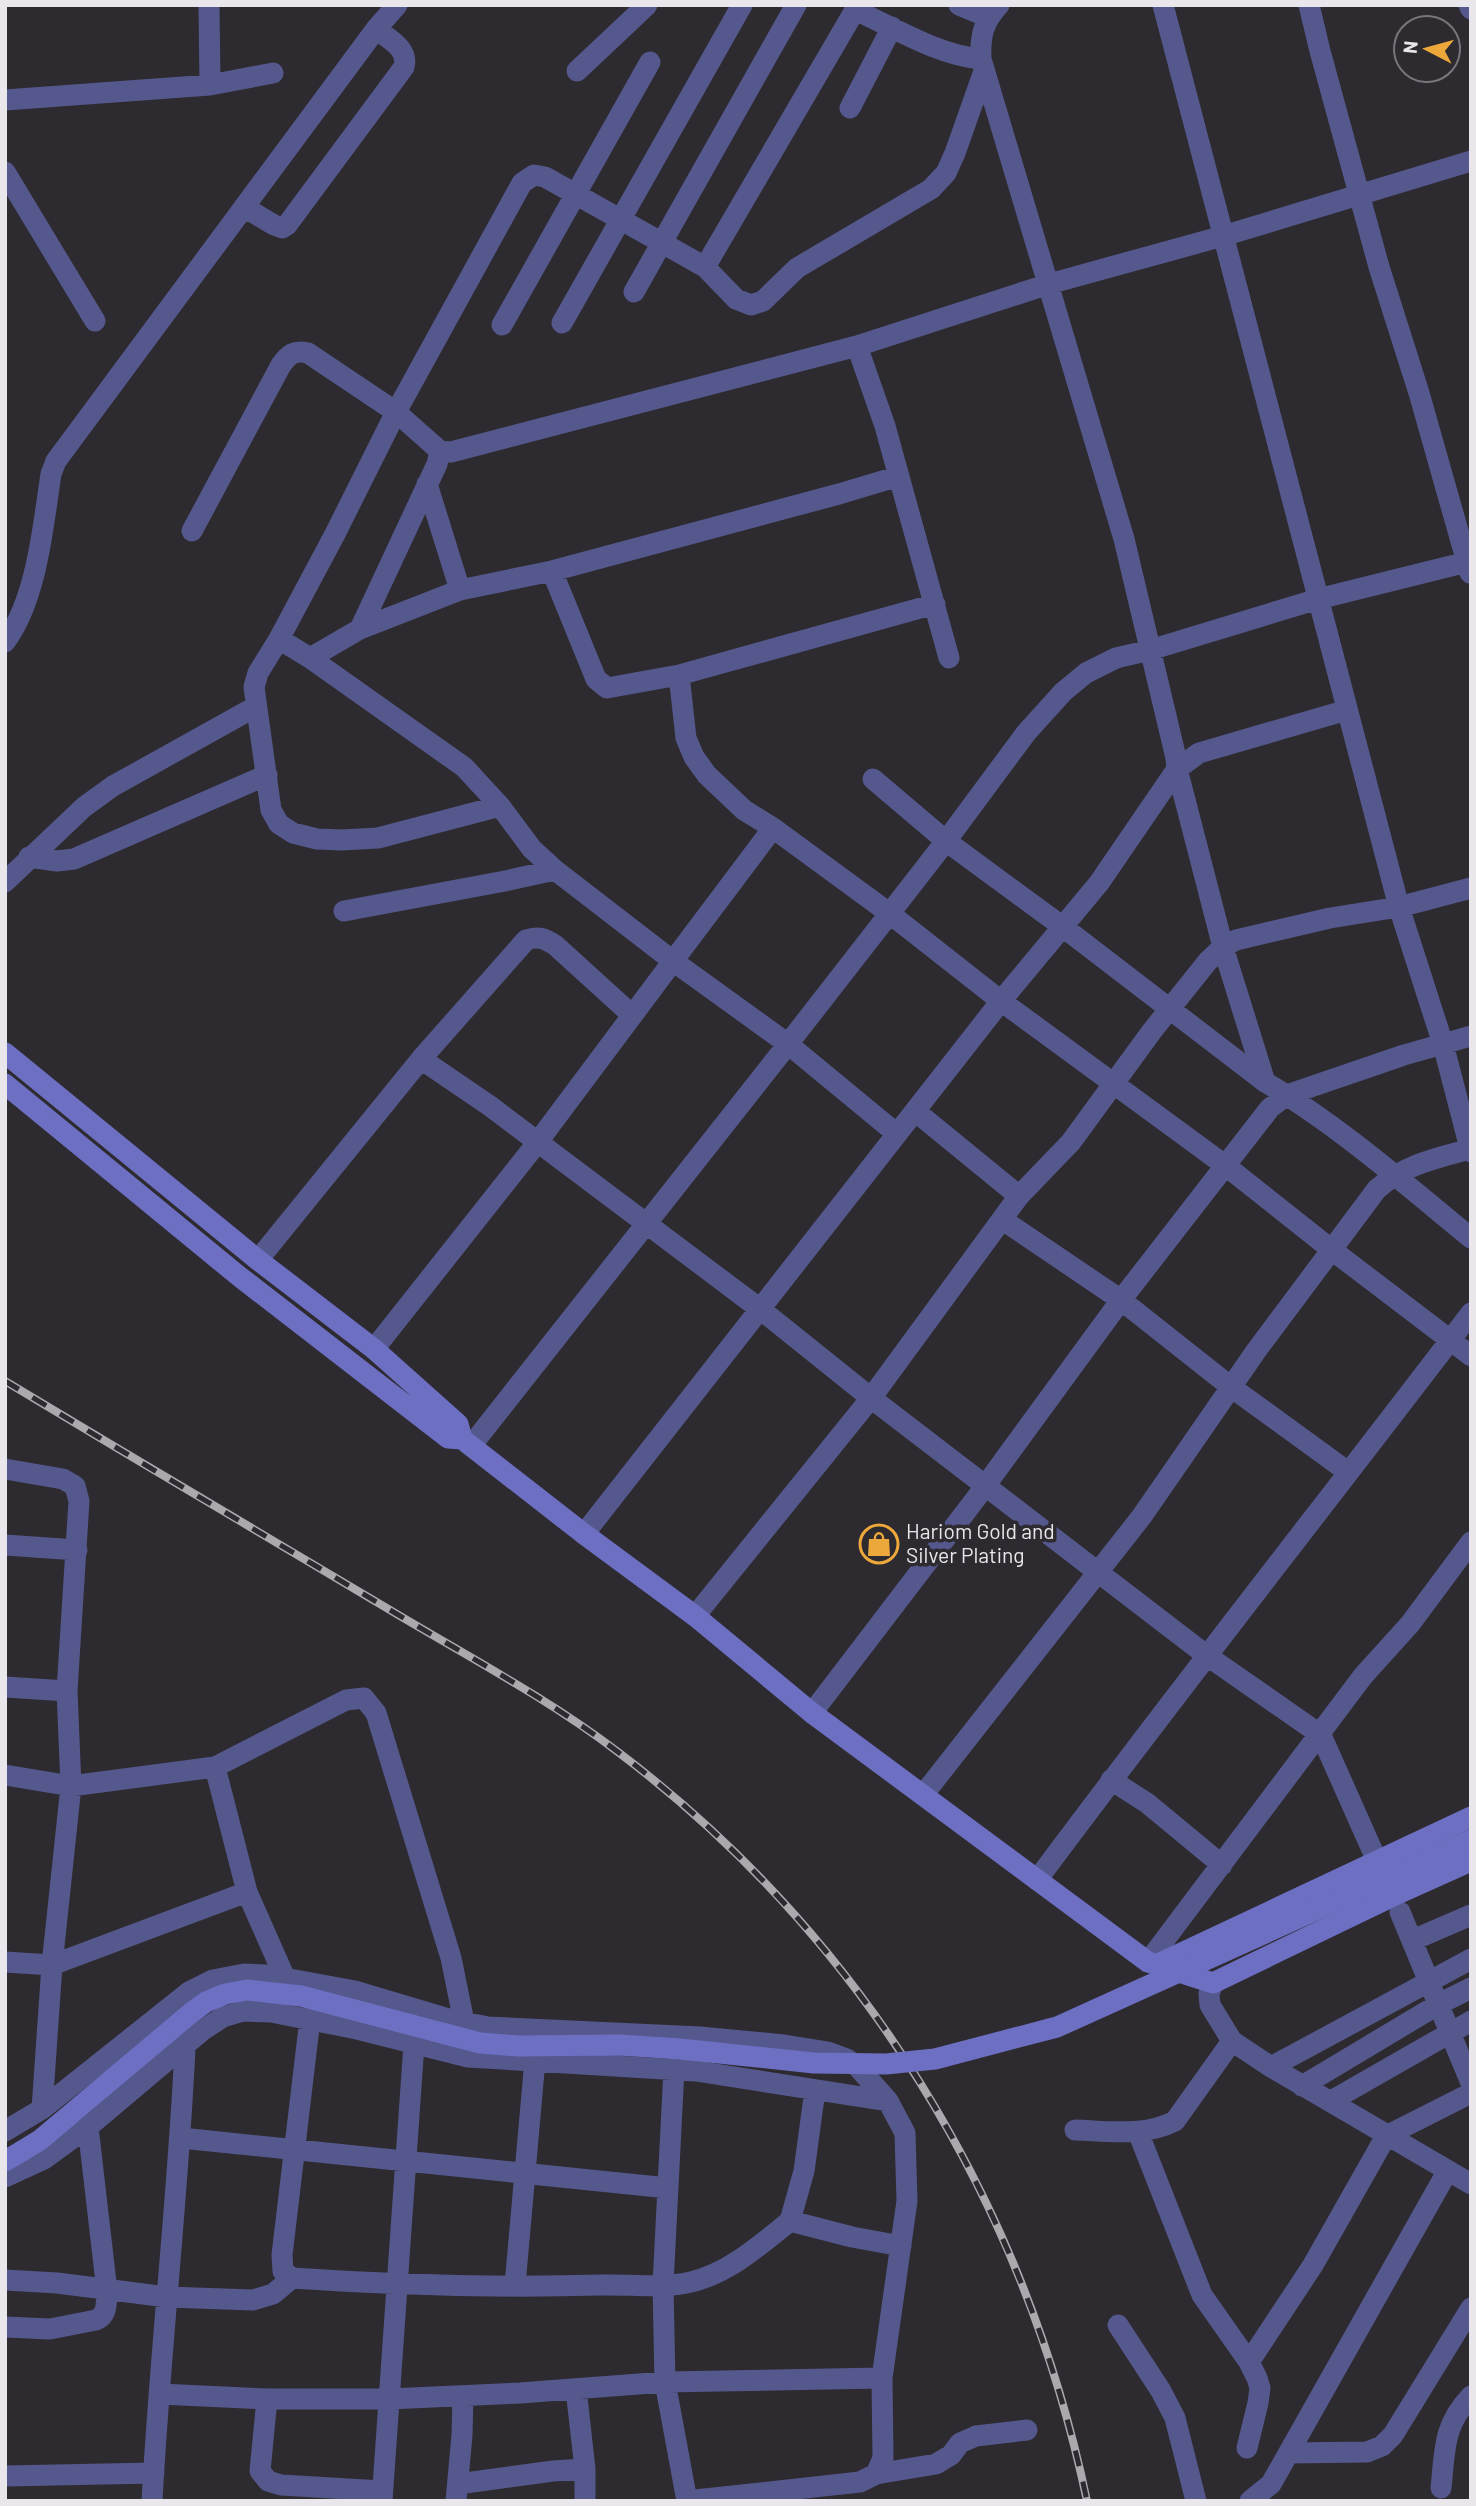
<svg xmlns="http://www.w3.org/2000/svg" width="1476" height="2506" font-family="Barlow,sans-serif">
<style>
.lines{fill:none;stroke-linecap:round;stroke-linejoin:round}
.street{stroke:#55588c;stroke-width:21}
.secondary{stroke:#6d6fc3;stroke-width:21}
.rail-casing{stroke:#aba9ae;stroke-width:8}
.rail{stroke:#2d2a30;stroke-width:5;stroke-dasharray:16;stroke-linecap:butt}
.secondary-bridge{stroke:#6d6fc3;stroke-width:21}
.labels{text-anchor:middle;stroke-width:7;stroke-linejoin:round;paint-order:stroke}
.poi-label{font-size:21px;fill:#e9e7eb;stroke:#2d2a30;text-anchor:start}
</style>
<rect width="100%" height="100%" fill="#2d2a30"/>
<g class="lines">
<!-- street -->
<path class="street" d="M209 5 210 85
M959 5 988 17
M999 5C983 22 980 36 981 59L1124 539 1176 758 1177 769 1223 947 1265 1082
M1163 5 1399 907 1443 1044 1471 1152
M1309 5 1320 51 1379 267 1419 393 1470 573
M1469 5 1471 9
M855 10C895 28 937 55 981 59
M577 71 647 5
M5 100 210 85 273 73
M850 108 892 27
M5 172 95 321
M244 207 274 225 282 228 287 225 404 67C409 49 389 39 376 29
M705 267 858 5
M634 292 796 5
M562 323 742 5
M502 325 650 62
M427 484 460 590
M192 531 281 365C289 354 294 350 308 353L396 412 440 451 451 452 857 346
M552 571 596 679 607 688 679 675 935 604
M360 629 437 464 440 451
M279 639 310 658 464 767 500 806 532 849 555 870 673 961 773 828
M5 642C37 599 43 526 51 474L56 461 376 29 397 5
M310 658 360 629 460 590 552 571 839 494 899 476
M949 658 885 426 857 346 1049 284 1223 236 1471 161
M679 675 686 738 694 757 707 775 744 810 773 828 889 913 1001 1001 1226 1166 1332 1250 1471 1356
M873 779 946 841 1063 927 1265 1082C1338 1125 1405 1184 1471 1238
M500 806 378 838 342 840 317 839 293 833 279 824 271 810 254 687 258 673 279 639 335 534 396 412 522 183 534 175 545 177 705 267 736 299 751 305 763 301 797 268 931 189 946 173 955 153 984 71
M29 857 57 861 74 859 267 775
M5 882 84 807 113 786 255 707
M344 911 505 881 555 870
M421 1059 490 1106 760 1309 871 1398 1206 1655 1321 1735 1377 1861
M915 1111 1019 1196
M1003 1220 1121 1300 1231 1387 1348 1472
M258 1260 421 1059 526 940C538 936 544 938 555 945L632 1015
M374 1349 537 1143 673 961 788 1044 897 1134
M471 1446 788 1044 946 841 1026 733 1063 692 1086 673 1116 658 1150 650 1318 599 1471 561
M5 1469 63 1479 75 1486 79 1501 67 1691 71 1786 52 1965 42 2109
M584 1534 1001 1001 1099 883 1177 769 1199 753 1347 710
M5 1545 77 1550
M695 1616 871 1398 1019 1196 1071 1142 1152 1031 1208 961 1223 947 1236 940 1330 918 1399 907 1471 888
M5 1687 67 1691
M812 1713 977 1497 1121 1300 1270 1108 1287 1095 1404 1055 1471 1036
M215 1767 346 1700 364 1698 376 1713 451 1958 464 2022
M5 1775 71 1786 215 1767 247 1892 52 1965 5 1962
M1111 1780 1147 1803 1222 1865
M923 1795 1142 1516 1256 1351 1377 1189C1406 1164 1434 1159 1470 1149
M1037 1880C1179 1689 1327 1502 1471 1313
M247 1892 285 1978
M1400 1912 1471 2083
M1413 1940 1471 1915
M1148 1962 1363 1676 1410 1624 1471 1542
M1213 1983 1209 1994 1210 2005 1232 2041 1271 2067 1471 2184
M310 2019 282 2255 283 2271 292 2278C395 2285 498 2288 601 2285 630 2284 662 2289 691 2282 729 2273 760 2245 790 2221L852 2237 901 2246
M1271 2067 1471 1959
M674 2069 663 2285 665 2382 687 2501
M1302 2086 1439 2004 1471 1988
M1331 2101 1471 2021
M1075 2130C1108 2131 1144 2137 1175 2121L1232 2041
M5 2131 42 2109 189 1992 213 1980 244 1974 268 1975 355 1991 449 2019 488 2027 700 2037 784 2045 828 2052 847 2059 857 2066 888 2101 905 2133 907 2201 882 2378 665 2382 520 2393 389 2399H267L160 2394
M1138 2132 1202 2295 1249 2362 1257 2378 1260 2388 1258 2403 1247 2448
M181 2138 668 2188
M5 2177 44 2159 88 2127 203 2030 223 2017 243 2011 271 2012 357 2029 468 2057 696 2071 888 2101
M790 2221 804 2171 815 2090
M5 2280 57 2283 167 2297 253 2300 273 2294 292 2278
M515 2285 535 2060
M1118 2325 1161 2391 1175 2418 1196 2501
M5 2327 50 2329 96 2320C108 2315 106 2303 107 2291L88 2127
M1249 2362 1313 2265 1386 2136 1471 2093
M576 2389 585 2469V2501
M267 2399 260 2471 268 2481 281 2485 382 2491
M1289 2453 1367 2452 1382 2446 1393 2435 1471 2308
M876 2474 936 2464 951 2455 960 2443 976 2436 1027 2430
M5 2476 154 2473
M458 2484 553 2471 585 2469
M1441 2488C1445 2450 1443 2425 1471 2396
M152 2501C160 2350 178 2199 185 2048
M382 2501 414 2044
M456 2501 462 2435 463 2396
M686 2501 860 2482 876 2474 883 2458 882 2378
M1250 2501 1271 2484 1447 2172"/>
<!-- secondary -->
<path class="secondary" d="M5 1053 258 1260 374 1349 458 1424 462 1439
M5 1084 240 1277 448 1438 462 1439 471 1446 584 1534 695 1616 812 1713 1148 1962 1213 1983 1393 1896 1471 1861
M1156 1965 1471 1817
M5 2161 22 2151"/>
<defs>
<path id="rail" d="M5 1381C133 1458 262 1534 390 1610 467 1656 547 1698 618 1752 863 1937 1024 2202 1087 2501"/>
</defs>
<!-- rail casing -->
<use href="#rail" class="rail-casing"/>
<!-- rail -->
<use href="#rail" class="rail"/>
<!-- secondary-bridge -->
<path class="secondary-bridge" d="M22 2151 40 2140 191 2013 206 2002 225 1994 247 1990 301 1996 480 2043 518 2046 619 2045 680 2049 814 2063 886 2064 935 2059 1057 2027 1471 1840"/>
</g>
<!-- icons -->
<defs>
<symbol id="shop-ring" viewBox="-11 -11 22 22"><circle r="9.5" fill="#2d2a30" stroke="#eda83b" stroke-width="1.5"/><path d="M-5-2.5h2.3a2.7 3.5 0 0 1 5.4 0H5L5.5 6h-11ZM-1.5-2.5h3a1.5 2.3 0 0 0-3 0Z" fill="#eda83b"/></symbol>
</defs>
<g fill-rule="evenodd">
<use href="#shop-ring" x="857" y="1522" width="44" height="44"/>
</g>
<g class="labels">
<!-- poi labels -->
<g class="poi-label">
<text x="906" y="1539">Hariom Gold and<tspan x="906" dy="24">Silver Plating</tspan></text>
</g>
</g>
<!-- border -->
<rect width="1476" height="2506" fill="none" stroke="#e9e7eb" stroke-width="14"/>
<!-- north arrow -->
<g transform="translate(1427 49) rotate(276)"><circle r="33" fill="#2d2a30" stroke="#78767b" stroke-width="2"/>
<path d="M0-5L12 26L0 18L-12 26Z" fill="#eda83b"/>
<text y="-10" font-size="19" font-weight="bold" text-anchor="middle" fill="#e9e7eb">N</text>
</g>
</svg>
